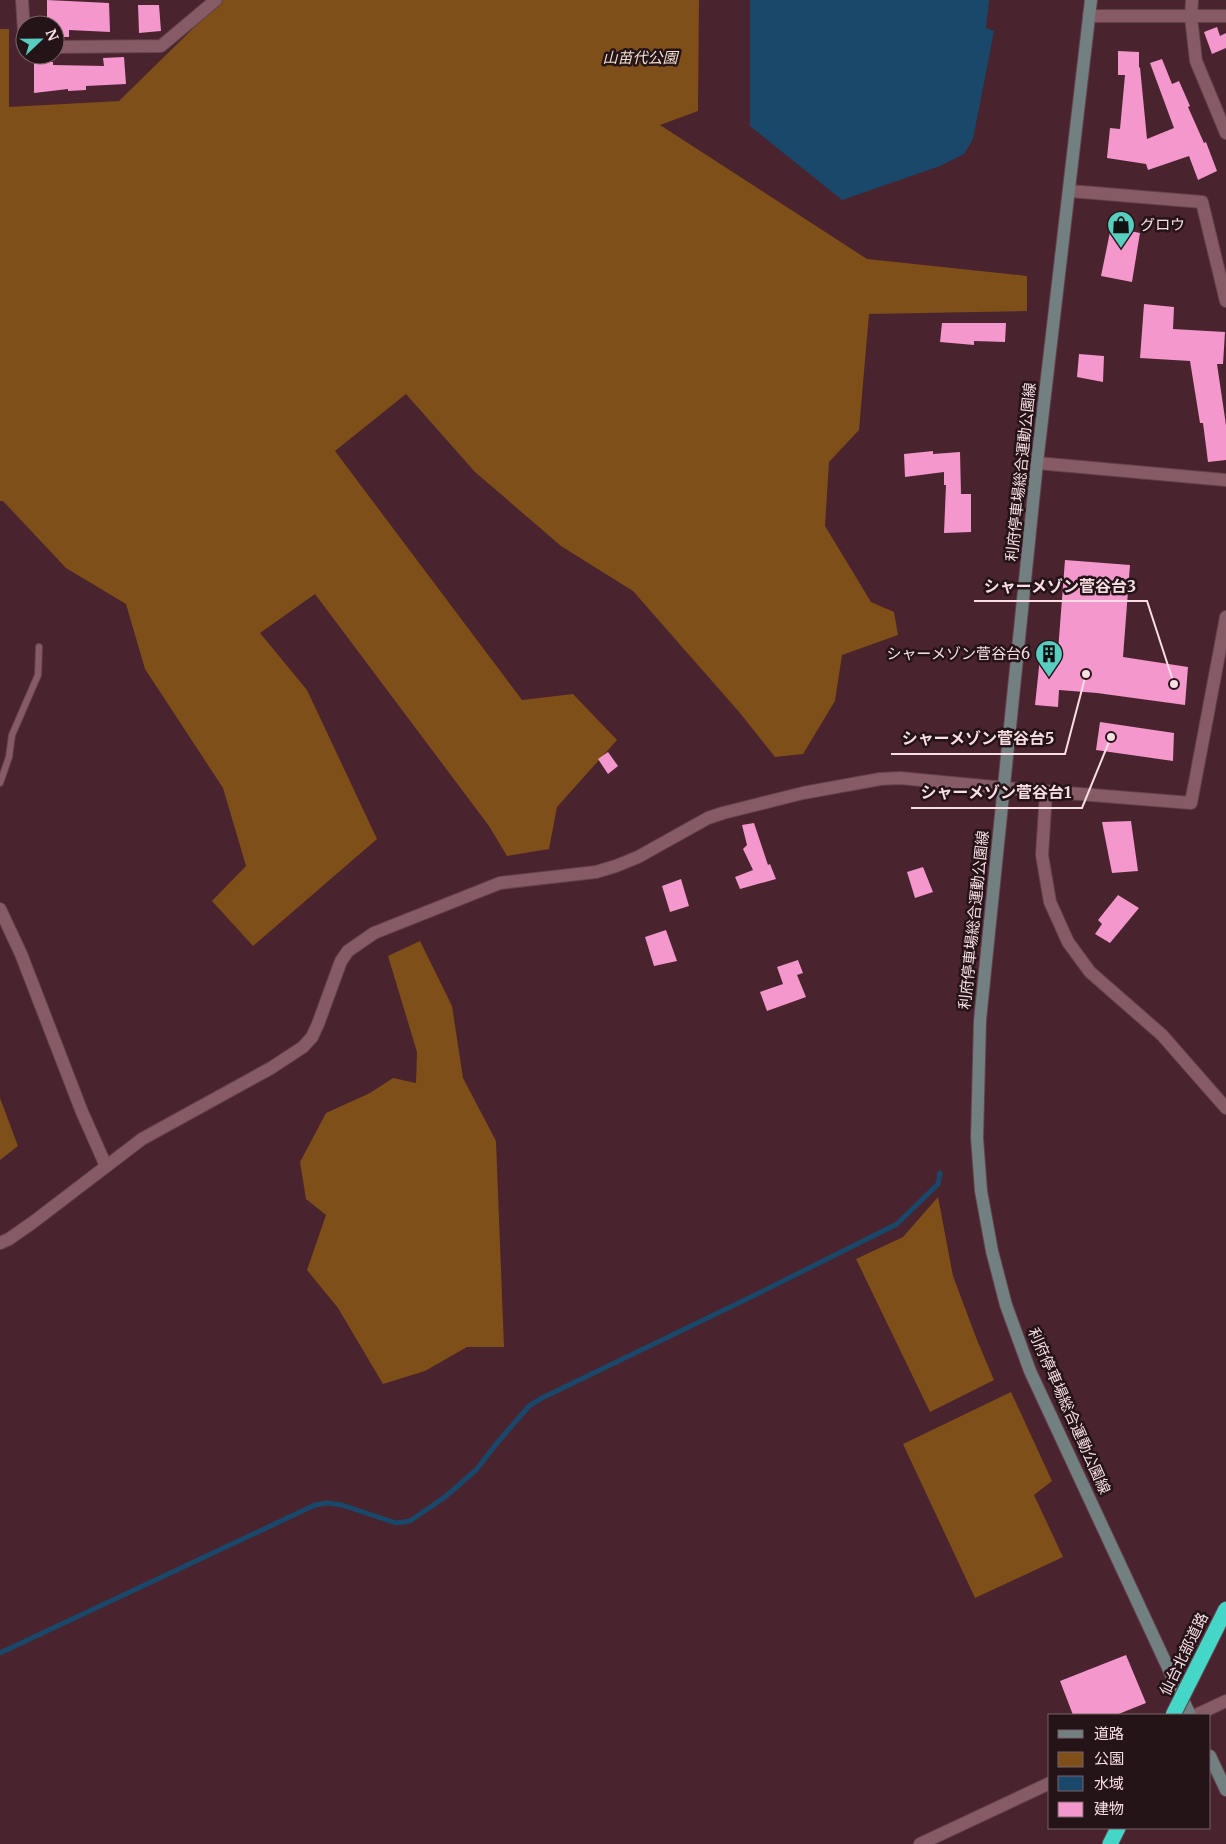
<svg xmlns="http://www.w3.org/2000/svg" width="1226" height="1844" font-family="Merriweather,'Noto Sans JP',serif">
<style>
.green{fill:#7e4f18}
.water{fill:#1a486a}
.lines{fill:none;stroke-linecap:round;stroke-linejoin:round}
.stream{stroke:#1a486a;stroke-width:5}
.building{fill:#f397cc}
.service-casing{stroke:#63414b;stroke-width:8}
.minor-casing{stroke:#63414b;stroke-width:14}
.tertiary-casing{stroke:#63414b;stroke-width:14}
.secondary-casing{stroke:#63414b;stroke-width:14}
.motorway-casing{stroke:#63414b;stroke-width:17}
.service{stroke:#875b65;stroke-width:6}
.minor{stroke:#875b65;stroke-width:12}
.tertiary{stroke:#875b65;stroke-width:12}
.secondary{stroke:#738082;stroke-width:12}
.motorway{stroke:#44d6c7;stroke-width:15}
.motorway-bridge-casing{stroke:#63414b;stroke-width:17;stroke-linecap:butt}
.motorway-bridge{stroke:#44d6c7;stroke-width:15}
.labels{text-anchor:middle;stroke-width:5;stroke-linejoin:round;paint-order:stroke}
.park-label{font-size:15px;font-style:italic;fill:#f2dfce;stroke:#241317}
.poi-label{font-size:15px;fill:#f9dfe4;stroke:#241317;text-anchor:start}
.street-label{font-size:15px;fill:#f9dfe4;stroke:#241317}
.leader{fill:none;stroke:#f9dfe4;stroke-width:2}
.callout-dot{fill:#f9dfe4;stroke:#241317;stroke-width:2}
.callout-label{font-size:16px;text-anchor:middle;font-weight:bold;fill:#f9dfe4;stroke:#241317;stroke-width:5;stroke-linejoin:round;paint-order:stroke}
</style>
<rect width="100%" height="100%" fill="#49232d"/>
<!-- green -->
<path class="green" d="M222 0H699L698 111 660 125 867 259 1027 276V311L869 314 859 430 829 462 825 526 871 602 894 612 898 635 842 655 835 701 803 754 775 757 740 713 633 591 561 546 475 472 406 394 335 451 522 700 573 694 617 740 557 807 549 849 507 856 489 826 315 594 260 633 307 690 377 839 253 946 212 901 246 866 223 788 145 669 126 604 66 568 3 501H0V29H9V107L119 101Z
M420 941 452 1006 463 1078 496 1141 504 1347H467L425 1371 383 1384 338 1308 307 1270 326 1215 306 1199 300 1162 326 1113 370 1093 393 1078 416 1083 417 1052 388 956Z
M0 1098 18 1146 0 1160Z
M938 1197 953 1276 977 1340 994 1380 930 1412 856 1259 903 1237Z
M1011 1392 1052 1481 1034 1495 1063 1557 975 1598 903 1444Z"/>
<!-- water -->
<path class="water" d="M750 0H989L986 28 994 31 973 139 964 154 940 166 842 200 750 126Z"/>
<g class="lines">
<!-- stream -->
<path class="stream" d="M0 1653 315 1505 327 1503 342 1505 396 1523 410 1521 445 1497 476 1470 497 1443 529 1406 542 1398 757 1294 897 1224 938 1184 940 1173"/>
</g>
<!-- building -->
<path class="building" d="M47 0 109 3 110 32 69 30V37H55V25H47Z
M138 5H159L161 31 139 33Z
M1217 27 1220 36 1226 33V48L1212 54 1204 32Z
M1118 51 1139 52V68L1140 67 1147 139 1174 128 1150 63 1162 59 1172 84 1179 81 1190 106 1188 107 1204 143 1206 142 1217 171 1198 180 1189 156 1148 170 1146 164 1107 158 1110 128 1120 129 1125 75H1118Z
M124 57 126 84 86 86V90L68 91V89L34 93V61L53 62V65L104 66 103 58Z
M1111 227 1140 233 1132 282 1101 276Z
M1144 304 1174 307 1173 329 1225 332 1223 364H1217L1226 425V460L1208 462 1203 423H1200L1190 361 1140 358Z
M942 323H1006L1005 342 974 341V345L940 342Z
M1079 354 1104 356 1103 382 1077 377Z
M933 451V454L960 452 961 494H971V532L944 533 946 485H944V472L905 477 904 454Z
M1065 560 1130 565 1123 657 1188 667 1185 705 1097 693 1059 690 1058 707 1035 705 1041 648 1058 651Z
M1100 722 1174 733 1173 761 1096 750Z
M608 752 618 766 608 774 598 759Z
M1131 821 1138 871 1112 873 1102 822Z
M754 823 768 865 770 864 776 879 740 889 735 877 753 870 743 849 747 845 742 825Z
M923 867 933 892 915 898 907 872Z
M681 879 689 906 670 912 662 886Z
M1118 895 1139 908 1110 943 1095 934 1102 924 1098 920Z
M666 930 677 961 654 966 645 937Z
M798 960 803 973 797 975 806 997 767 1011 760 992 783 984 777 967Z
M1126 1655 1146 1703 1116 1715H1073L1060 1681Z"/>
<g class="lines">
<defs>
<path id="service" d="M0 783 9 757 12 735 38 675 39 647"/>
<path id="minor" d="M22 0 25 47
M1192 0 1191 17 1196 61 1226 133
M55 47 161 46 216 0
M1070 191 1202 202 1226 301
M1037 463 1226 480
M1005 788 1191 803 1226 617
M1046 793 1042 855 1050 902 1068 942 1090 972 1162 1035 1226 1108
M0 909 21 954 82 1112 106 1166"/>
<path id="tertiary" d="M1089 16H1226
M0 1243 9 1239 32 1223 142 1139 271 1068 303 1047 312 1037 318 1024 341 961 348 951 374 933 500 883 596 872 616 866 638 857 708 818 723 813 803 793 880 779 900 778 1005 788
M1196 1715 1226 1701
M920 1844 1050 1783"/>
<path id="secondary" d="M1091 0 1037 463 980 1020 977 1138 981 1191 992 1251 1006 1305 1030 1371 1190 1715
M1210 1756 1226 1790"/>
<path id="motorway" d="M1110 1844 1118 1828"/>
</defs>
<!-- service casing -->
<use href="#service" class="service-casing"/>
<!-- minor casing -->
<use href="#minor" class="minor-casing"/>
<!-- tertiary casing -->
<use href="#tertiary" class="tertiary-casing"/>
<!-- secondary casing -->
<use href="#secondary" class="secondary-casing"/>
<!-- motorway casing -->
<use href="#motorway" class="motorway-casing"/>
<!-- service -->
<use href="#service" class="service"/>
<!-- minor -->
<use href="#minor" class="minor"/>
<!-- tertiary -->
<use href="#tertiary" class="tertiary"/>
<!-- secondary -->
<use href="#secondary" class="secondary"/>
<!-- motorway -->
<use href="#motorway" class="motorway"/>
<defs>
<path id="motorway-bridge" d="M1173 1715 1226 1609"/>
</defs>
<!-- motorway-bridge casing -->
<use href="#motorway-bridge" class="motorway-bridge-casing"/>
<!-- motorway-bridge -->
<use href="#motorway-bridge" class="motorway-bridge"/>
</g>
<!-- icons -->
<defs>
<symbol id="shop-pin" viewBox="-11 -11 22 30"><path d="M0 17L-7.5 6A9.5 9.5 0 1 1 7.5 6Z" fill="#58cec0" stroke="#241317"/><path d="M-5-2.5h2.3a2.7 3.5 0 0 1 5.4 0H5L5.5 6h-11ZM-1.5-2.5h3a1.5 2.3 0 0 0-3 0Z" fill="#111"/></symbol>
<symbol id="building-pin" viewBox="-11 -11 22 30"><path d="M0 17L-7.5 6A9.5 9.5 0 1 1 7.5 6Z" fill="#58cec0" stroke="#241317"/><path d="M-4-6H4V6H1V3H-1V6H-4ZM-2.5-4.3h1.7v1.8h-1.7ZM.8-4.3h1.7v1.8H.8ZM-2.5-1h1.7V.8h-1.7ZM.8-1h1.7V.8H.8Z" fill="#111"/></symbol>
</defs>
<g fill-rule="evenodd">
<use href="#shop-pin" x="1105" y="209" width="32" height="43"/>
<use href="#building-pin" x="1033" y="638" width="32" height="43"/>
</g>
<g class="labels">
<!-- park labels -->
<g class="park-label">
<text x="640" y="63">山苗代公園</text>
</g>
<!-- poi labels -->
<g class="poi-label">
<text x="1140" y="230">グロウ</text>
<text x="1030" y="659" text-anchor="end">シャーメゾン菅谷台6</text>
</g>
<!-- street labels -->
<g class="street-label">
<text transform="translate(1021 472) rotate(-84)" y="5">利府停車場総合運動公園線</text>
<text transform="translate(974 920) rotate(-84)" y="5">利府停車場総合運動公園線</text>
<text transform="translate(1069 1411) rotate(66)" y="5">利府停車場総合運動公園線</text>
<text transform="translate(1184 1654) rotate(-64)" y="5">仙台北部道路</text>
</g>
</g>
<!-- callouts -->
<path class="leader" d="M1174 684L1147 601H974M1086 674L1065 754H891M1111 737L1082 808H911"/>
<g class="callout-dot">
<circle cx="1174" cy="684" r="5"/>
<circle cx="1086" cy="674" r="5"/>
<circle cx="1111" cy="737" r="5"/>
</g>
<g class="callout-label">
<text x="1060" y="592">シャーメゾン菅谷台3</text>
<text x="978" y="744">シャーメゾン菅谷台5</text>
<text x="996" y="798">シャーメゾン菅谷台1</text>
</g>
<!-- legend -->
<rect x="1048" y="1714" width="162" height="115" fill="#241317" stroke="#796569"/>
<rect x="1058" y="1730" width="25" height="8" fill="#738082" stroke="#796569"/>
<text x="1094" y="1739" font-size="15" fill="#f9dfe4">道路</text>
<rect x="1058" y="1752" width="25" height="15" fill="#7e4f18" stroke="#796569"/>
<text x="1094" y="1764" font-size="15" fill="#f9dfe4">公園</text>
<rect x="1058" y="1776" width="25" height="15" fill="#1a486a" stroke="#796569"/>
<text x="1094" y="1789" font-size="15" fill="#f9dfe4">水域</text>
<rect x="1058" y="1802" width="25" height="15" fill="#f397cc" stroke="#796569"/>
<text x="1094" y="1814" font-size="15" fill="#f9dfe4">建物</text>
<!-- north arrow -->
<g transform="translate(40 40) rotate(68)"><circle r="24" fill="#241317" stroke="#796569"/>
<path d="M0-4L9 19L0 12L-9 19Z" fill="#58cec0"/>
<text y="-8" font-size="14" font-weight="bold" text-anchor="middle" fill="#f9dfe4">N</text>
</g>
</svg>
